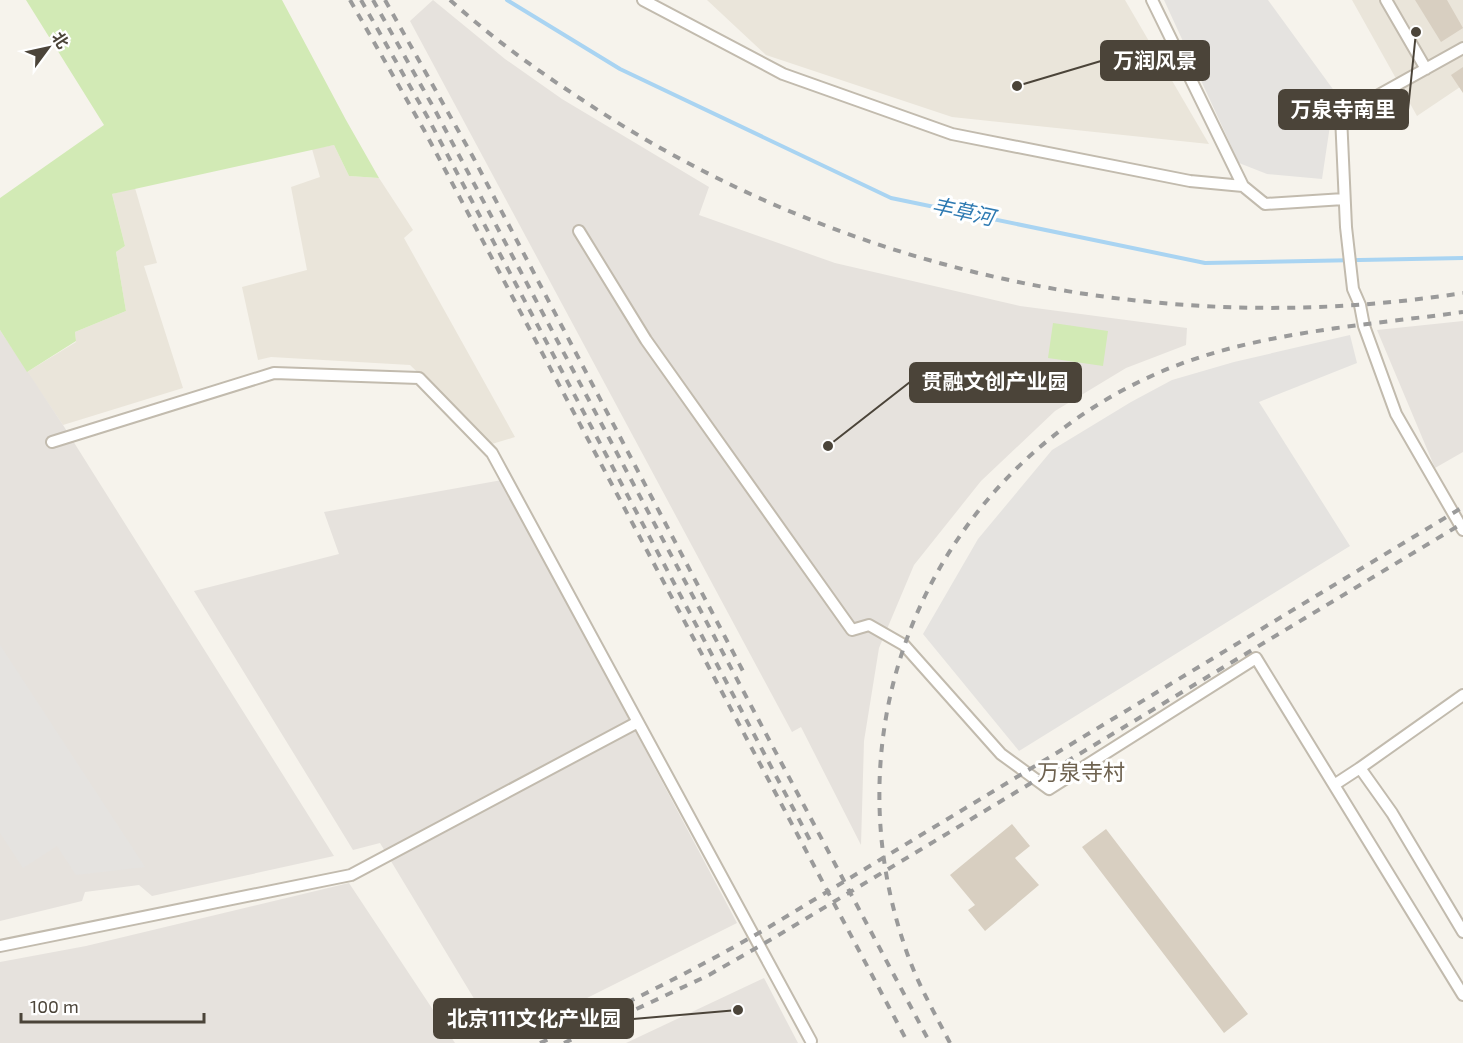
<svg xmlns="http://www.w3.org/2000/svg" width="1463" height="1043" font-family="'Exo 2','Noto Sans SC',sans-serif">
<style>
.residential{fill:#eae5da}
.industrial{fill:#e6e2dd}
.green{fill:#d2eab5}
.parking{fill:#e5e3e0}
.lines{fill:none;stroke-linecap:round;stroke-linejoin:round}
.stream{stroke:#a9d4f2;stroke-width:4}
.building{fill:#d8cfc1}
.street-casing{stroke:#c2bbae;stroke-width:14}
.street{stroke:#fff;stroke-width:10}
.rail{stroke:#9a9a9a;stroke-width:4;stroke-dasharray:8 8;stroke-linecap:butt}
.labels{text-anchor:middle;stroke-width:6;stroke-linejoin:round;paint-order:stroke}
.water-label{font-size:21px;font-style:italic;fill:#2e7ab2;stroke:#fff}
.quarter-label{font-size:22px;fill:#6e6250;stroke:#fff}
.leader{fill:none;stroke:#4b4439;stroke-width:2}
.callout-dot{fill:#4b4439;stroke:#fff;stroke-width:2}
.callout{fill:#4b4439;stroke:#4b4439;stroke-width:2}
.callout-label{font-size:21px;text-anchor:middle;font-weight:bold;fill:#fff}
</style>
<rect width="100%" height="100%" fill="#f6f3ec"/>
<!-- residential -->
<path class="residential" d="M707 0H1125L1209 144 952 117 766 55Z
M1352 0H1463V85L1417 116Z
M334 145 349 176 379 178 413 230 404 238 515 437 492 444 410 365 271 357 258 360 242 287 307 270 291 187 320 177 312 149Z
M135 188 157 263 144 266 183 388 63 425 27 372 76 342 75 332 126 311 116 252 125 246 112 194Z"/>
<!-- industrial -->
<path class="industrial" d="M433 0 505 59 562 99 709 187 699 215 835 263 1020 306 1187 328 1186 345 1126 368 1055 411 981 481 914 565 879 648 864 741 861 845 801 727 792 732 410 21Z
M1463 321V452L1435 468 1377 330Z
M0 330 63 425 334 856 152 896 139 885 85 892 82 901 0 921Z
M502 480 737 923 583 1000 496 1035 380 843 353 850 194 591 339 554 324 512Z
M349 883 455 1043H0V962L86 946Z
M764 978 798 1043H626Z"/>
<!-- green -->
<path class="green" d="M26 0H282L346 120 379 178 349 176 334 145 112 194 125 246 116 252 126 311 75 332 76 341 27 372 0 330V198L104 125Z
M1053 323 1108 331 1103 366 1048 358Z"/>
<!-- parking -->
<path class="parking" d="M1164 0H1268L1335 92 1322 179 1267 174 1239 163Z
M1350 335 1357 363 1259 402 1350 546 1019 751 923 634 978 539 1052 450 1131 402 1172 380 1234 362Z
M0 645 145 867 76 875 57 846 23 868 0 833Z"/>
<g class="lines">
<!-- stream -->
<path class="stream" d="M507 0 620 69 891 198 1205 263 1463 258"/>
</g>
<!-- building -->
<path class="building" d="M1415 0H1447L1463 28 1441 42Z
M1463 67V93L1451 75Z
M1012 824 1030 846 1015 858 1039 885 985 931 968 910 975 905 950 875Z
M1106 829 1248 1014 1224 1033 1082 847Z"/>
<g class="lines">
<defs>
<path id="street" d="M643 0 783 74 952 134 1190 181 1243 186 1265 204 1344 199
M1152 0 1243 186
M1386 0 1426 69
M1463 48 1341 116 1346 227 1353 289 1360 305 1364 326 1396 414 1463 530
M579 231 646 340 852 630 869 625 904 645 1001 754 1049 789 1256 658 1463 995
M52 442 274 373 419 378 492 453 811 1041
M1463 695 1360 768 1392 813 1463 932
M1334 785 1360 768
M0 946 351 875 638 722"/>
</defs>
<!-- street casing -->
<use href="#street" class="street-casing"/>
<!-- street -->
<use href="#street" class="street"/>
<!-- rail -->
<path class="rail" d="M350 0 424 130 908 1043
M361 0 428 118 812 844
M373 0 436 112 930 1043
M385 0 473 157 745 675
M450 0C491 37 535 69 581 99 839 272 1156 341 1463 293
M540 1043C619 1008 695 970 769 927L1463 507
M564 1043 709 975 777 936 1463 523
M950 1043C934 1012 916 981 905 947 826 717 935 471 1158 373 1252 332 1362 326 1463 312"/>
</g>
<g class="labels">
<!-- water labels -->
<g class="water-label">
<text transform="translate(963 212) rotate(12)" y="7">丰草河</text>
</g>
<!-- quarter labels -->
<g class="quarter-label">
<text x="1081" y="780">万泉寺村</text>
</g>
</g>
<!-- callouts -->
<path class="leader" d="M1017 86L1101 61M1416 32L1408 110M828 446L910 382M738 1010L633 1019"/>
<g class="callout-dot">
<circle cx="1017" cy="86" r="6"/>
<circle cx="1416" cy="32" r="6"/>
<circle cx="828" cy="446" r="6"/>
<circle cx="738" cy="1010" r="6"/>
</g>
<g class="callout">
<rect x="1101" y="41" width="108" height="39" rx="6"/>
<rect x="1279" y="90" width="129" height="39" rx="6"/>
<rect x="910" y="363" width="171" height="39" rx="6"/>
<rect x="434" y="999" width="199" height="39" rx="6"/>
</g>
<g class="callout-label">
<text x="1155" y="68">万润风景</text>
<text x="1343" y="117">万泉寺南里</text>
<text x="995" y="389">贯融文创产业园</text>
<text x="534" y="1026">北京111文化产业园</text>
</g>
<!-- north arrow -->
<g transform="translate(48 48) rotate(57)" stroke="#ffffff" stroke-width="4.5" paint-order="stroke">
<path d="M0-4.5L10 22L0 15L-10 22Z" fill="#4b4439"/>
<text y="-9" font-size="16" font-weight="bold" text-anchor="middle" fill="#4b4439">北</text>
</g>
<!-- scale -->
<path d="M21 1013v9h183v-9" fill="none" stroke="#4b4439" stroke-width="3"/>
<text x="30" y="1013" font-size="18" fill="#4b4439" stroke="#ffffff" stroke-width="4.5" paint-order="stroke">100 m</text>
</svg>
